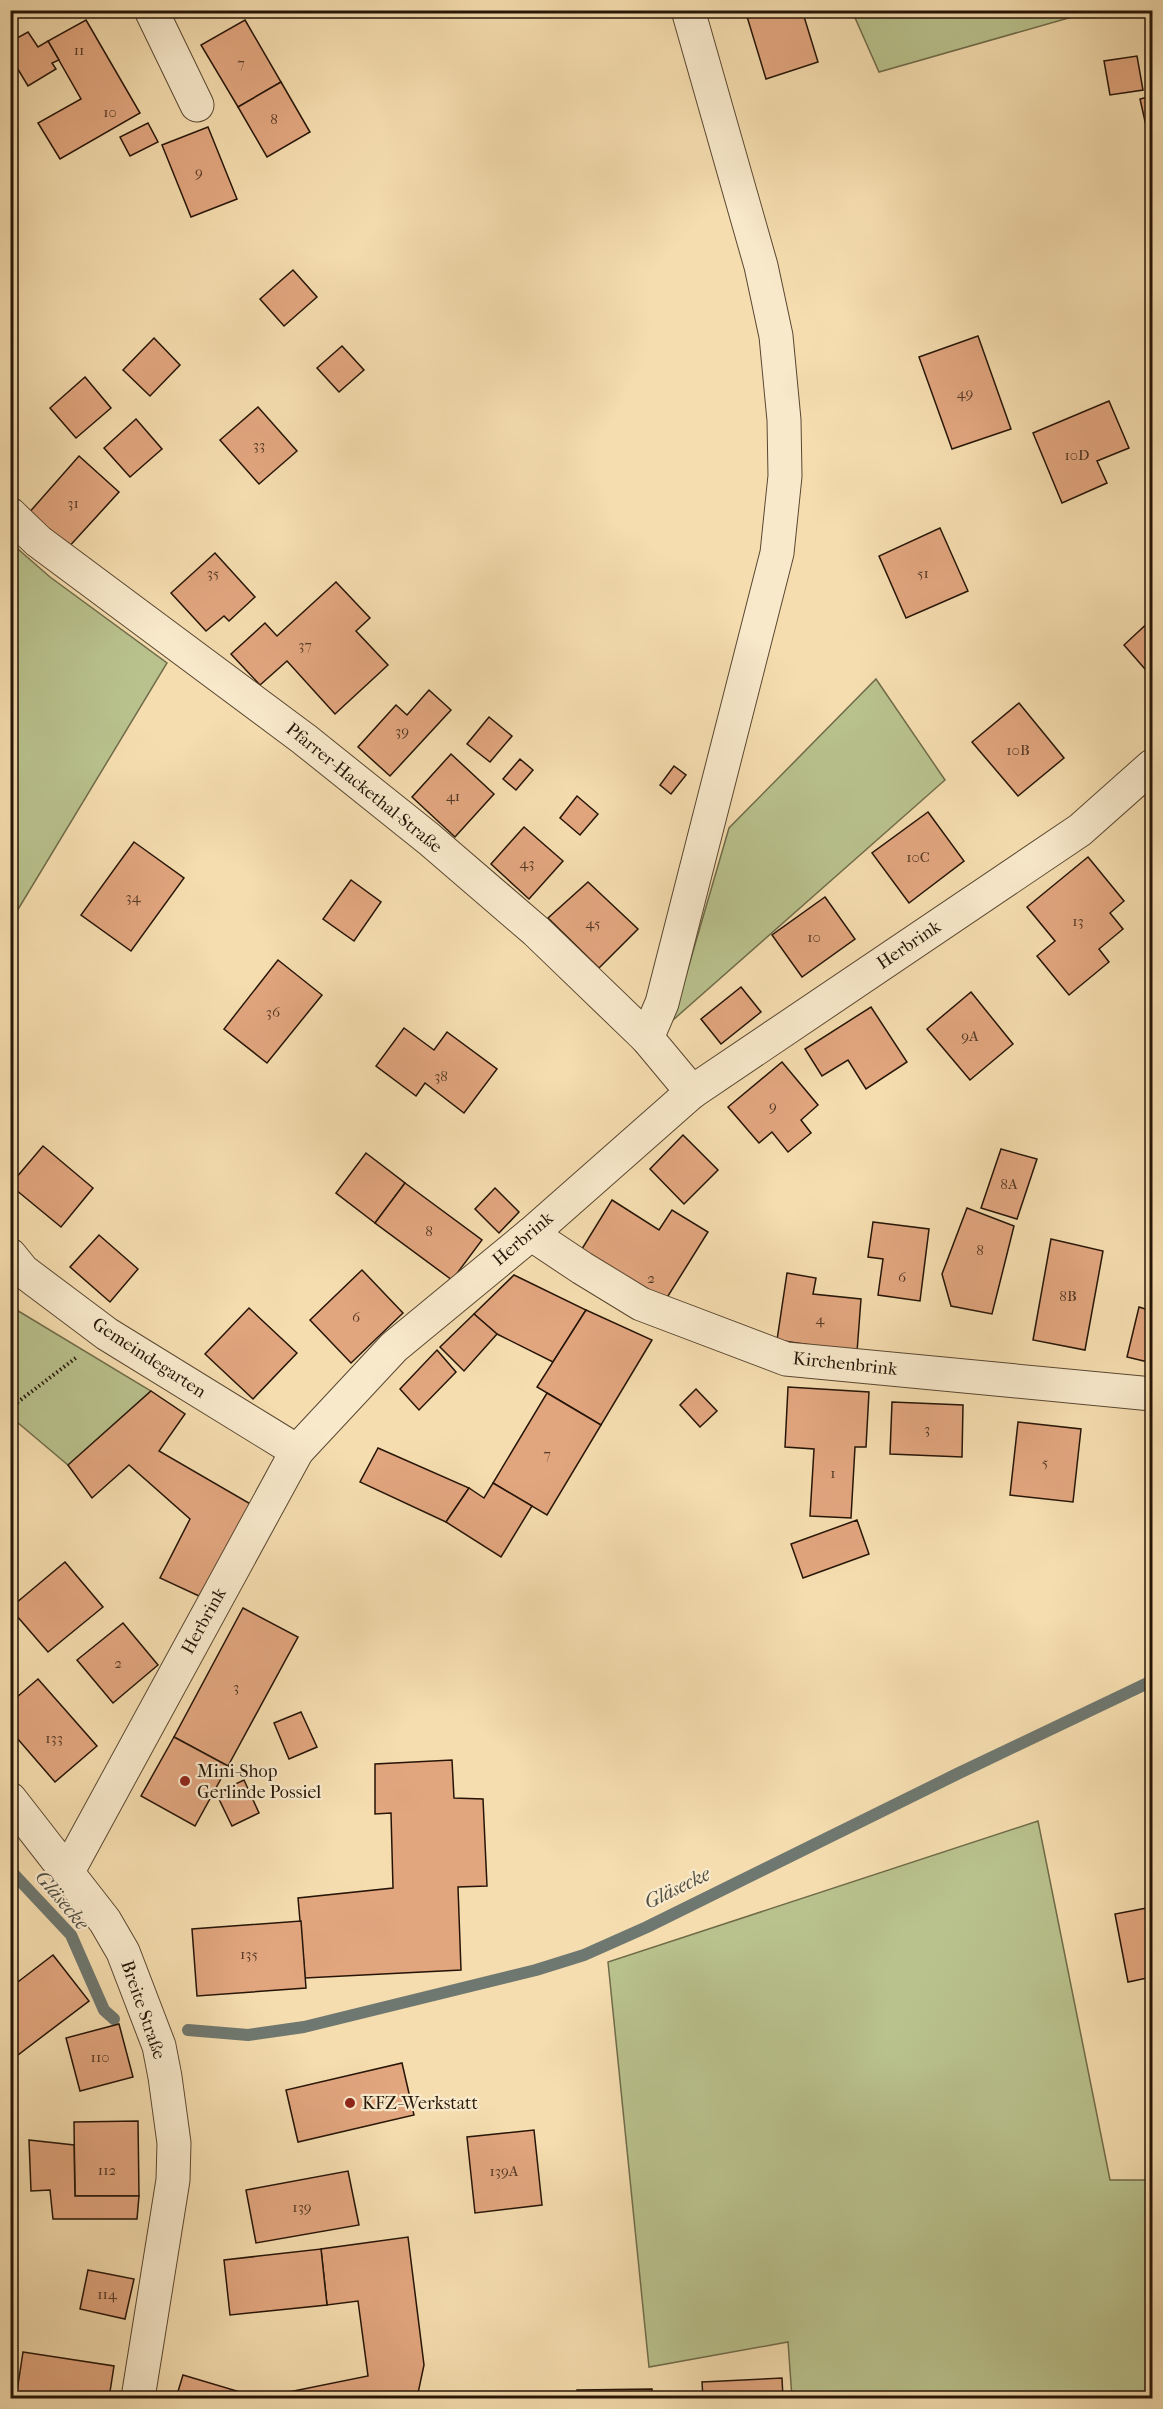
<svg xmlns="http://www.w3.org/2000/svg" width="1163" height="2409" font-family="'IM FELL French Canon',serif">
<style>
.green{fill:#b9c28d;stroke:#706c4a;stroke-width:1.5}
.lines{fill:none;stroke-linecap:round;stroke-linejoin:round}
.stream{stroke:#6f7870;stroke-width:12}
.building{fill:#e2a67f;stroke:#261507;stroke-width:1.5}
.minor-casing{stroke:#5a4731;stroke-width:35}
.path{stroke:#261507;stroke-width:4;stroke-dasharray:1.5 3;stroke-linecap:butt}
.minor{stroke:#f8e9cb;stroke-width:33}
.poi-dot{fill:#8f2418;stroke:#f8e9cb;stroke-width:2}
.labels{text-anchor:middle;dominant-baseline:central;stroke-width:4.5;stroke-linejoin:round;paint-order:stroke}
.number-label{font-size:15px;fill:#553925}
.street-label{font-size:18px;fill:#261507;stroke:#f8e9cb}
.poi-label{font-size:18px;fill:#261507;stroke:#f8e9cb;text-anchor:start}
.water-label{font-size:20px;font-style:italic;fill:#514f44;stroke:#f8e9cb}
</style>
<rect width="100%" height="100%" fill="#f5ddaf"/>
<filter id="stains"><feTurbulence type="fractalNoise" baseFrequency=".00333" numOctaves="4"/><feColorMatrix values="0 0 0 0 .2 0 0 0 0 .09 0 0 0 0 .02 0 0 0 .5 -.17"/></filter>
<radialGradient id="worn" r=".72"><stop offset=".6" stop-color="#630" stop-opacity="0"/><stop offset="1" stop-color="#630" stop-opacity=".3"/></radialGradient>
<g class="green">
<polygon points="852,11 851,11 1093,11 879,72"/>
<polygon points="11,543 50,577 167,663 11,921"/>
<polygon points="876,679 945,780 673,1020 729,828"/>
<polygon points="10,1306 151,1391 68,1465 11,1417"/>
<polygon points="1038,1821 1110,2180 1152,2180 1152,2398 792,2398 788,2342 649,2367 608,1962"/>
</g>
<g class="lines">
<g class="stream">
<polyline points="10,1870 71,1935 104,2010 114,2019"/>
<polyline points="188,2030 248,2035 304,2027 536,1970 584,1955 647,1927 957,1774 1152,1681"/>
</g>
</g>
<g class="building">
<polygon points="213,10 226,10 217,16"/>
<polygon points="745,10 802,10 818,62 766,79"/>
<polygon points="1119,10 1144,10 1120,16"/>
<polygon points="86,20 140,113 60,159 38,123 81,99 48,41"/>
<polygon points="245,20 281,82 238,107 201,45"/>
<polygon points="28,32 38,47 48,41 59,60 52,63 56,69 28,86 10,56 10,42"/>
<polygon points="1137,56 1143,90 1110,95 1104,61"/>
<polygon points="281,82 310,132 267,157 238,107"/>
<polygon points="1152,96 1152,152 1140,99"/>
<polygon points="148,123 158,142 130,156 120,137"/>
<polygon points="208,127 237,199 191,217 162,145"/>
<polygon points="293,270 317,297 284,326 260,299"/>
<polygon points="978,336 1011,429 952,449 919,357"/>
<polygon points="154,338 180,365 150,396 123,370"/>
<polygon points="342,346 364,370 339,392 317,368"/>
<polygon points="85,377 111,408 76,438 50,408"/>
<polygon points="1109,401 1129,448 1097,461 1107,483 1062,503 1033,433"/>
<polygon points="258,407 297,451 259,484 220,440"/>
<polygon points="136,419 162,449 130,477 104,448"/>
<polygon points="79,456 119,492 66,550 27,515"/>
<polygon points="940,528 968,591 906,618 879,556"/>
<polygon points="215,553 255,597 229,621 224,616 206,631 171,593"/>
<polygon points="336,582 370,618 356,631 388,665 335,714 287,661 260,685 231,654 265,623 277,636"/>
<polygon points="1152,619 1152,677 1124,645"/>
<polygon points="429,690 451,710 390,776 358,747 396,705 407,715"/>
<polygon points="1019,703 1064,758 1018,796 972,742"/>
<polygon points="489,717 512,736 490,762 467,744"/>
<polygon points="451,754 494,794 455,837 412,797"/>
<polygon points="520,759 533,770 516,790 503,779"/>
<polygon points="674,766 686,775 671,794 660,785"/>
<polygon points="577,796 598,814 580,835 560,818"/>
<polygon points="928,812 964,861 909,903 872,853"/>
<polygon points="524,827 563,861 529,899 491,864"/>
<polygon points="134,842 184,878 131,951 81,915"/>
<polygon points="1088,857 1124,901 1110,913 1123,929 1099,949 1109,962 1069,995 1037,956 1055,941 1027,907"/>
<polygon points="351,880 381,902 354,941 323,919"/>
<polygon points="588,882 638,929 599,968 548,918"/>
<polygon points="825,897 855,939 802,977 772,935"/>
<polygon points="278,960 322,995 267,1063 224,1029"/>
<polygon points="741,987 761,1012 721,1044 701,1019"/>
<polygon points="971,992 1013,1044 970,1080 927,1029"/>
<polygon points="871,1007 907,1062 866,1089 848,1060 822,1076 805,1049"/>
<polygon points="404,1028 434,1050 447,1032 497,1069 464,1113 425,1083 416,1096 376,1066"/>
<polygon points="782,1062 818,1105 801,1120 811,1133 788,1152 772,1132 759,1143 728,1107"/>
<polygon points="683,1135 718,1170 684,1204 650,1169"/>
<polygon points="43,1146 93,1188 61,1227 10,1185"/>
<polygon points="1001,1149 1037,1159 1017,1219 981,1208"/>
<polygon points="366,1153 405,1183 375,1223 336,1193"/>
<polygon points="405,1183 482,1240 452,1280 375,1223"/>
<polygon points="495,1188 519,1212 499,1233 475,1209"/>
<polygon points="612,1200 659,1230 672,1210 708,1232 663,1304 580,1252"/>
<polygon points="967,1208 1014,1226 992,1314 951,1306 942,1274"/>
<polygon points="873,1222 929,1229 920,1301 878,1295 883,1259 868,1257"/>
<polygon points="99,1235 138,1269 110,1302 70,1267"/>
<polygon points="1051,1239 1103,1251 1085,1350 1033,1340"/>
<polygon points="362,1270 403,1313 351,1363 310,1320"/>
<polygon points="787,1273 816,1278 813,1294 861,1299 857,1352 777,1340"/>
<polygon points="514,1275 586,1310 553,1362 497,1334 474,1314"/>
<polygon points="1139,1307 1152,1311 1152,1363 1127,1357"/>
<polygon points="249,1308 297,1353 253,1399 205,1354"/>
<polygon points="586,1310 652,1340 601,1425 537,1387"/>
<polygon points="474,1314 497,1334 464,1371 440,1347"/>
<polygon points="437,1350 456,1372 419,1410 400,1389"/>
<polygon points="788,1387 869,1392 866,1447 855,1447 851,1518 810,1516 814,1449 785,1447"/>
<polygon points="696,1389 717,1411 700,1427 680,1405"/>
<polygon points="151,1391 185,1414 159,1451 254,1506 199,1596 160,1578 190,1519 129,1465 92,1498 68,1465"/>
<polygon points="547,1393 601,1425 547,1515 493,1483"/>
<polygon points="892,1402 963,1405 962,1457 890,1454"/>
<polygon points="1018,1422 1081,1429 1073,1502 1010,1495"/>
<polygon points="378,1448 469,1488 446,1522 360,1482"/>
<polygon points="493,1483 532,1506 501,1557 446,1522 469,1488 484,1498"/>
<polygon points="857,1520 869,1554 803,1578 791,1544"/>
<polygon points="65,1562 103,1607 48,1652 10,1608"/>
<polygon points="243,1608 298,1637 228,1766 174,1737"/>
<polygon points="123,1623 158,1665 113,1703 77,1660"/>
<polygon points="38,1679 97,1746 55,1782 10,1730 10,1703"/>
<polygon points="301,1712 317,1747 289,1759 274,1723"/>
<polygon points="174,1737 228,1766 195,1826 141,1796"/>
<polygon points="452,1760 454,1798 483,1799 487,1886 458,1887 461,1970 305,1978 298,1898 393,1888 391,1813 375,1814 375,1764"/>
<polygon points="244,1780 259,1813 232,1826 216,1793"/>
<polygon points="1152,1907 1152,1977 1128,1982 1115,1914"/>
<polygon points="301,1921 306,1988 197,1996 192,1929"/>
<polygon points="53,1955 89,2001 10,2061 10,1988"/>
<polygon points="119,2024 133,2077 80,2091 66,2038"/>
<polygon points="402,2063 414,2115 298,2142 286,2090"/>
<polygon points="138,2121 139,2196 75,2196 74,2122"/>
<polygon points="534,2130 542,2205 475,2213 467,2137"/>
<polygon points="29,2140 74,2145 75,2196 139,2196 137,2219 53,2219 50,2190 31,2191"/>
<polygon points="348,2171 359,2225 256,2243 246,2190"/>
<polygon points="408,2237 424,2365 417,2398 259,2398 368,2376 358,2301 327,2305 321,2249"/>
<polygon points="321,2249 327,2305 230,2315 224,2260"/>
<polygon points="88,2270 134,2279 125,2319 80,2309"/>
<polygon points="23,2352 114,2366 109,2398 16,2398"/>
<polygon points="183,2375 260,2398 176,2398"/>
<polygon points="782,2378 783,2398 703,2398 702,2382"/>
<polygon points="652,2389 652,2398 577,2398 577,2390"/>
</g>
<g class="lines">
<defs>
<g id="minor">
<polyline points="151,10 197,105"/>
<polyline points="10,514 38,541 304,739 429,839 536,931 647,1038 692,1092"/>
<polyline points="647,1038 662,1003 777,553 785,476 784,420 776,336 761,266 688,10"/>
<polyline points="531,1234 582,1268 641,1304 786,1359 1152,1394"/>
<polyline points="10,1255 23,1271 107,1334 297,1451"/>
<polyline points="10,1799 105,1921 123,1952 159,2046 165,2077 174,2143 173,2180 138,2398"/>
<polyline points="68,1871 297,1451 394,1347 531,1234 692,1092 1080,830 1152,766"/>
</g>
</defs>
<use href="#minor" class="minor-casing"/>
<polyline class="path" points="10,1408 77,1357"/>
<use href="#minor" class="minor"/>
</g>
<g class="poi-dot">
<circle cx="185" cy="1781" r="6"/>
<circle cx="350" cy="2103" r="6"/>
</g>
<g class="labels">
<g class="number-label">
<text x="79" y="50">11</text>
<text x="241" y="63">7</text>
<text x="110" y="112">10</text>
<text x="274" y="119">8</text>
<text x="199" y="172">9</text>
<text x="965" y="393">49</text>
<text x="259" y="445">33</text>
<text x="1077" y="455">10D</text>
<text x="73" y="503">31</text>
<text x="213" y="573">35</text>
<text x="923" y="573">51</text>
<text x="305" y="645">37</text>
<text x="402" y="731">39</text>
<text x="1018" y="750">10B</text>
<text x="453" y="796">41</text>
<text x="918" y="857">10C</text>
<text x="527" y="863">43</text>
<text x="133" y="897">34</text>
<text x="1078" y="921">13</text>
<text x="593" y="923">45</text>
<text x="814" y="937">10</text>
<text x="273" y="1012">36</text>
<text x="970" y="1036">9A</text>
<text x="441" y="1076">38</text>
<text x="773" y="1106">9</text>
<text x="1009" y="1184">8A</text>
<text x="429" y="1231">8</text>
<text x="980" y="1250">8</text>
<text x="902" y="1277">6</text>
<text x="651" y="1278">2</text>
<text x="1068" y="1296">8B</text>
<text x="356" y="1317">6</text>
<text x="820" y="1319">4</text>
<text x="927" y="1429">3</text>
<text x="547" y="1454">7</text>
<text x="1045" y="1462">5</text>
<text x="833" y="1473">1</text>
<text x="118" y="1663">2</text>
<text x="236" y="1687">3</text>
<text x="54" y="1738">133</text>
<text x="249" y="1954">135</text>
<text x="100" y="2057">110</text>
<text x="107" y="2170">112</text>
<text x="504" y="2171">139A</text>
<text x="302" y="2207">139</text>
<text x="107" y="2294">114</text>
</g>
<g class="street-label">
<text transform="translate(364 788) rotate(39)">Pfarrer-Hackethal-Straße</text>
<text transform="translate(909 945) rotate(-34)">Herbrink</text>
<text transform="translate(523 1239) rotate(-40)">Herbrink</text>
<text transform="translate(149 1358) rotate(33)">Gemeindegarten</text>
<text transform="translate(845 1364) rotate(6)">Kirchenbrink</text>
<text transform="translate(204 1621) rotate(-61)">Herbrink</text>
<text transform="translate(143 2010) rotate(71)">Breite Straße</text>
</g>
<g class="poi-label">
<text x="197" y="1771">Mini-Shop<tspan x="197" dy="21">Gerlinde Possiel</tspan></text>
<text x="362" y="2103">KFZ-Werkstatt</text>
</g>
<g class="water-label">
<text transform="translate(677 1888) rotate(-26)">Gläsecke</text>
<text transform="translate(62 1900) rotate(50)">Gläsecke</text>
</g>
</g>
<rect width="1163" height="2409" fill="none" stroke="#f5ddaf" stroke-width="36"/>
<rect x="12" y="12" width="1139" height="2385" fill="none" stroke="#261507" stroke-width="3"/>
<rect x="18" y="18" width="1127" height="2373" fill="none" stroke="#261507" stroke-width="1.5"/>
<rect width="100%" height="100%" filter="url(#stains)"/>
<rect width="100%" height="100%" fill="url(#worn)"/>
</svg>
